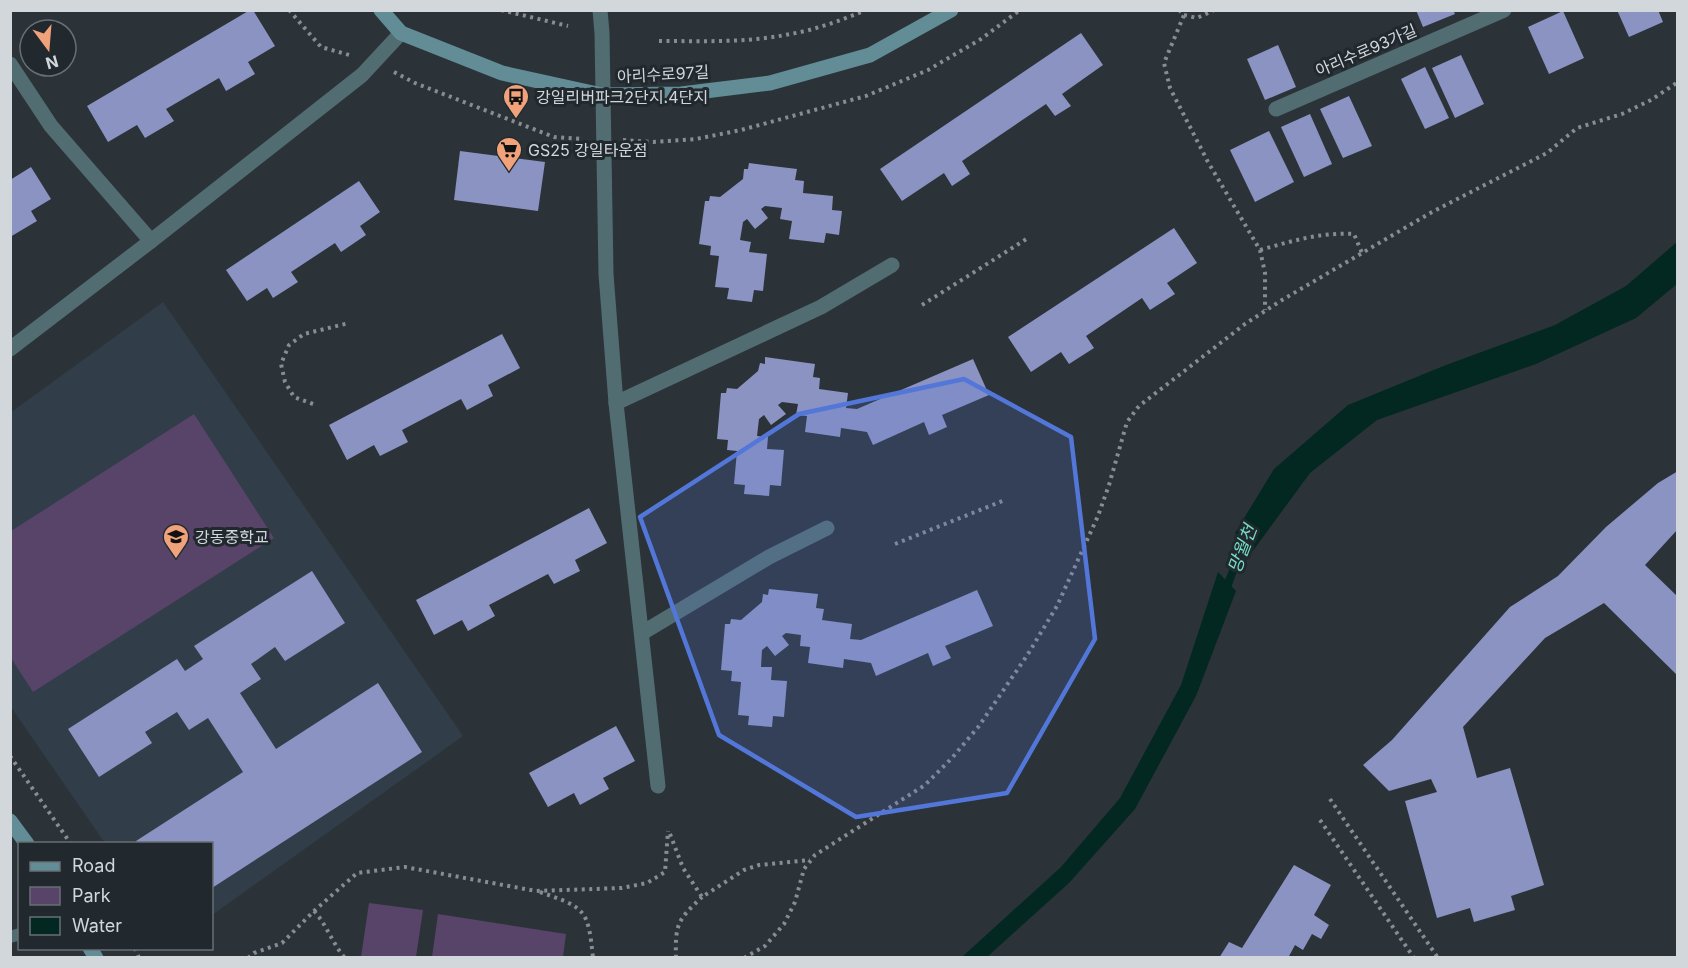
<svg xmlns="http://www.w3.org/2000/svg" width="1688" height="968" font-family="Inter,'Noto Sans KR',sans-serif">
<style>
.built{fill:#313e49}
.green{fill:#584369}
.water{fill:#022821}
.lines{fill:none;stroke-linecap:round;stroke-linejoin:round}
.stream{stroke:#022821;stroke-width:8}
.building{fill:#8b93c3}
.path{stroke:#878d92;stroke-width:4;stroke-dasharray:3 4.5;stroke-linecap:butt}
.lane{stroke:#526d72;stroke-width:12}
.street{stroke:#526d72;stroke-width:15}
.secondary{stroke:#628d96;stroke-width:15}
.marked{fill:#5377d9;fill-opacity:0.2;stroke:#5377d9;stroke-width:4.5;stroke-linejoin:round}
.labels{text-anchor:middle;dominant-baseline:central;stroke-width:6;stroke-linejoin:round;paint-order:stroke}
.street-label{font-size:16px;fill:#d2d7dc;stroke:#21292f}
.poi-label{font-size:16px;fill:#d2d7dc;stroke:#21292f;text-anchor:start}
.water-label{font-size:18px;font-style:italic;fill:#75dcc6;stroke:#21292f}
</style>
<rect width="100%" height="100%" fill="#2b3339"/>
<polygon class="built" points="163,302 463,736 212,915 212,844 105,843 11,707 10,413"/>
<g class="green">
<polygon points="194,414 274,538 33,692 11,658 11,531"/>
<polygon points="369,903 423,910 416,957 361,957"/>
<polygon points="438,914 566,934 563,957 432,957"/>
</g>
<g class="water">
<polygon points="1677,242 1677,284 1636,318 1536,364 1377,420 1310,473 1252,552 1235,533 1274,469 1348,405 1446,365 1555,325 1626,286"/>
<polygon points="1218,572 1236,591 1196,696 1135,809 1069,883 987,957 962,957 1061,867 1120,798 1181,685"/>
</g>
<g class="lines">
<polyline class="stream" points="1225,592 1247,534"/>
</g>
<g class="building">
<polygon points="250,10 253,10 275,46 248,62 255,74 226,91 219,78 166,109 174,121 145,138 137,125 108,142 87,106"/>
<polygon points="1416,10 1453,10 1455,14 1423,27"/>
<polygon points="1617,10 1658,10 1663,22 1629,37"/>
<polygon points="1563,11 1584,58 1549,74 1528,27"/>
<polygon points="1081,33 1103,65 1062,94 1071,106 1055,116 1046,104 962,161 970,174 952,186 944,173 902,201 880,169"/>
<polygon points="1278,45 1296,87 1265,100 1247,59"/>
<polygon points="1461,55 1484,104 1455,118 1432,68"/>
<polygon points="1425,67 1449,118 1425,129 1401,79"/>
<polygon points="1349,96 1372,146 1343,158 1320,109"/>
<polygon points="1310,114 1332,164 1304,177 1281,127"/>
<polygon points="1269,131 1294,182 1255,202 1230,150"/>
<polygon points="460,151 545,162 538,211 454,200"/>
<polygon points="749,163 797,169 795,180 804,181 803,193 833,196 832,210 842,211 839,235 826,233 824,243 789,239 792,221 780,219 782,208 765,206 761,209 768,218 755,229 747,219 743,222 740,240 751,242 749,252 767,254 763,291 754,290 752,302 727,299 729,288 715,287 719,256 710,255 711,246 699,244 705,201 709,201 710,196 720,197 743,179 744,169 748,169"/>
<polygon points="31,167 51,199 31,211 37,221 10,237 10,180"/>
<polygon points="359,181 380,212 360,226 366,235 341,252 335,243 291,272 298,282 273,298 267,288 247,301 226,270"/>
<polygon points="1174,228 1197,263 1167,283 1175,294 1150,310 1142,298 1086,336 1094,348 1069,364 1061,352 1031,372 1008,337"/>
<polygon points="502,334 520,368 488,385 493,396 467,410 461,399 402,430 408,442 380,456 374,445 347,460 329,425"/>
<polygon points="765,357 815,364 813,377 820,378 819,389 848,393 846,408 857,409 973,359 989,395 942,415 947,427 929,435 924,422 873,445 867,432 841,428 840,437 805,432 807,416 796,415 798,404 782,402 778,405 786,414 771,425 764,415 759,419 757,436 768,437 767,449 784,450 781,486 770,485 769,496 744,494 745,485 734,484 737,451 727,450 728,440 717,439 721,393 726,393 727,388 737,389 758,371 760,363 765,364"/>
<polygon points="1678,471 1678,529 1645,565 1678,597 1678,676 1604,603 1545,638 1463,727 1477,778 1510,768 1544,885 1511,896 1515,910 1474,922 1470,908 1437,918 1405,801 1437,792 1431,779 1389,791 1363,765 1392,740 1510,607 1558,576 1606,527 1658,483"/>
<polygon points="589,508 607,543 575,560 580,571 554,584 548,574 489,605 495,616 468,631 462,620 434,635 416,600"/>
<polygon points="312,571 345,623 285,661 275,647 251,664 261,679 240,693 276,749 378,683 422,752 212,888 212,844 138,844 136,841 243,772 208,718 189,730 177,712 145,732 152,743 99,777 68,729 177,659 185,671 203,659 194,646"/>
<polygon points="769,589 818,594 816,608 824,609 822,620 852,624 850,639 861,640 977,590 993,626 945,646 951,658 933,666 928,653 876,676 871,663 844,659 843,668 808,663 810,647 800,646 801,635 786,633 782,636 789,645 775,656 767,646 762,650 761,667 772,667 771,680 787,681 784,717 773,716 772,727 748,725 749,716 738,715 741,682 731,681 732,671 721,670 725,624 730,624 731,619 741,620 762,602 763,594 768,595"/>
<polygon points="616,726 635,761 603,778 609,789 580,805 574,793 548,807 529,773"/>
<polygon points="1294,865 1331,885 1314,915 1329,925 1321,939 1312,934 1303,950 1295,945 1288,958 1219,958 1229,942 1242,948"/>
</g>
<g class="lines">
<g class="path">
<polyline points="289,10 321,47 353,56"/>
<polyline points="501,10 568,26"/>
<polyline points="1179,10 1184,15 1164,63 1170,88 1208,162 1260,250 1265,273 1265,310"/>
<polyline points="1184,15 1197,18 1214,10"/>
<path d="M659 41C703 41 747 43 790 34 815 30 842 20 866 10"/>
<polyline points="394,72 415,83 554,137 583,139"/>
<polyline points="623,140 653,142 696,139 741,130 866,96 928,70 981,39 1020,10"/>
<path d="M1260 250C1292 241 1321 232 1354 234L1362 253"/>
<polyline points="922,305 1028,238"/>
<polyline points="313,404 294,397 285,382 281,364 289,345 304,334 349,323"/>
<polyline points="895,544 1005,500"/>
<polyline points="10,756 71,844"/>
<polyline points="1330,799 1438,958"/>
<polyline points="1320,820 1414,958"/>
<polyline points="670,834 683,868 702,897 744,870 759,865 810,860"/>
<path d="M540 892C586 908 588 909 593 958"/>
<path d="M314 911C327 925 332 943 345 958"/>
<polyline points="135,948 139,958"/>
<polyline points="248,958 254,953 282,943 314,911 357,873 405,867 536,891 622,888 647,883 665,872 668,831"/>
<path d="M676 958C675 923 678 920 702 897"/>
<polyline points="744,958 765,946 784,924 795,902 804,869 815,855 925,785 952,758 979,726 1028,654 1057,606 1098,516 1109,485 1127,422 1139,406 1245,324 1282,300 1432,212 1547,153 1577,128 1622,114 1651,100 1678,82"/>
</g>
<polyline class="lane" points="10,937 20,934"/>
<g class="street">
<polyline points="600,10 602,33 606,274 616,403 658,786"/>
<polyline points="10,64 51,126 151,241"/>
<polyline points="1276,109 1504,10"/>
<polyline points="10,349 151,241 362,75 401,33"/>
<polyline points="616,403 821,307 892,265"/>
<polyline points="642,633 769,557 827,528"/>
</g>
<g class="secondary">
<polyline points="381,10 401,33 502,73 602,95 681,94 770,83 870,55 951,10"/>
<polyline points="10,821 27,844"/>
<polyline points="90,948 96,958"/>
</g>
</g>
<path class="marked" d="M964 379 1071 437 1095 639 1007 793 856 817 719 735 640 517 799 414Z"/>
<defs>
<symbol id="bus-pin" viewBox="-11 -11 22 30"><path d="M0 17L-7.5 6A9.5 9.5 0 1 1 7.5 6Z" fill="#f0a27a" stroke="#21292f"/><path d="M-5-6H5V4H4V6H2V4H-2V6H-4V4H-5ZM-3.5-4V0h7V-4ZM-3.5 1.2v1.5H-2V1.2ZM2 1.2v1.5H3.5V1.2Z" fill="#111"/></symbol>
<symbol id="supermarket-pin" viewBox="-11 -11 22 30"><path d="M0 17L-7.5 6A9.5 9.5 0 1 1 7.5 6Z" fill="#f0a27a" stroke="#21292f"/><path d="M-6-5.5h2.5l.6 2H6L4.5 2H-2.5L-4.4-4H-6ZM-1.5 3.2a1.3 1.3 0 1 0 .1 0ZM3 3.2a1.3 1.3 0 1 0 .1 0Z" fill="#111"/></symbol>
<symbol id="school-pin" viewBox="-11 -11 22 30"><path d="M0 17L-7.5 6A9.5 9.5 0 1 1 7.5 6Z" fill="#f0a27a" stroke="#21292f"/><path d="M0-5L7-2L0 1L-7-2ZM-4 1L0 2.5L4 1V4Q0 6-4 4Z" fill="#111"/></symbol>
</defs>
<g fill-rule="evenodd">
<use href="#bus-pin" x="501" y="82" width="30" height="40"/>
<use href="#supermarket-pin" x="494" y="135" width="30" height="40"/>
<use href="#school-pin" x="161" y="522" width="30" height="40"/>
</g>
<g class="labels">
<g class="street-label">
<text transform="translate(1366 50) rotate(-23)">아리수로93가길</text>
<text transform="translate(663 74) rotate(-3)">아리수로97길</text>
</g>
<g class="poi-label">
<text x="536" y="97">강일리버파크2단지.4단지</text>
<text x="528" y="150">GS25 강일타운점</text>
<text x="195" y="537">강동중학교</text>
</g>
<g class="water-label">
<text transform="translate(1242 549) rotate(-69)">망월천</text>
</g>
</g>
<rect width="1688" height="968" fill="none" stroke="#d2d7dc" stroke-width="24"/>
<rect x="18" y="842" width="195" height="108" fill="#21292f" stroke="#686f74" stroke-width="1.5"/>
<rect x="30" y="862" width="30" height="9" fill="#628d96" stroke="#686f74" stroke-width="1.5"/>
<text x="72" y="872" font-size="18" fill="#d2d7dc">Road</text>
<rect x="30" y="887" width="30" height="18" fill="#584369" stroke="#686f74" stroke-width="1.5"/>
<text x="72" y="902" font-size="18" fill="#d2d7dc">Park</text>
<rect x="30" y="917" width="30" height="18" fill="#022821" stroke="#686f74" stroke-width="1.5"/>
<text x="72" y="932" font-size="18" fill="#d2d7dc">Water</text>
<g transform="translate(48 48) rotate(164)"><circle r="28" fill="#21292f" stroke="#686f74" stroke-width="1.5"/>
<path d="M0-4.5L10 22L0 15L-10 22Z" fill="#f0a27a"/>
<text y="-9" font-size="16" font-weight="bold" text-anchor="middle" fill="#d2d7dc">N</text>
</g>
</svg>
